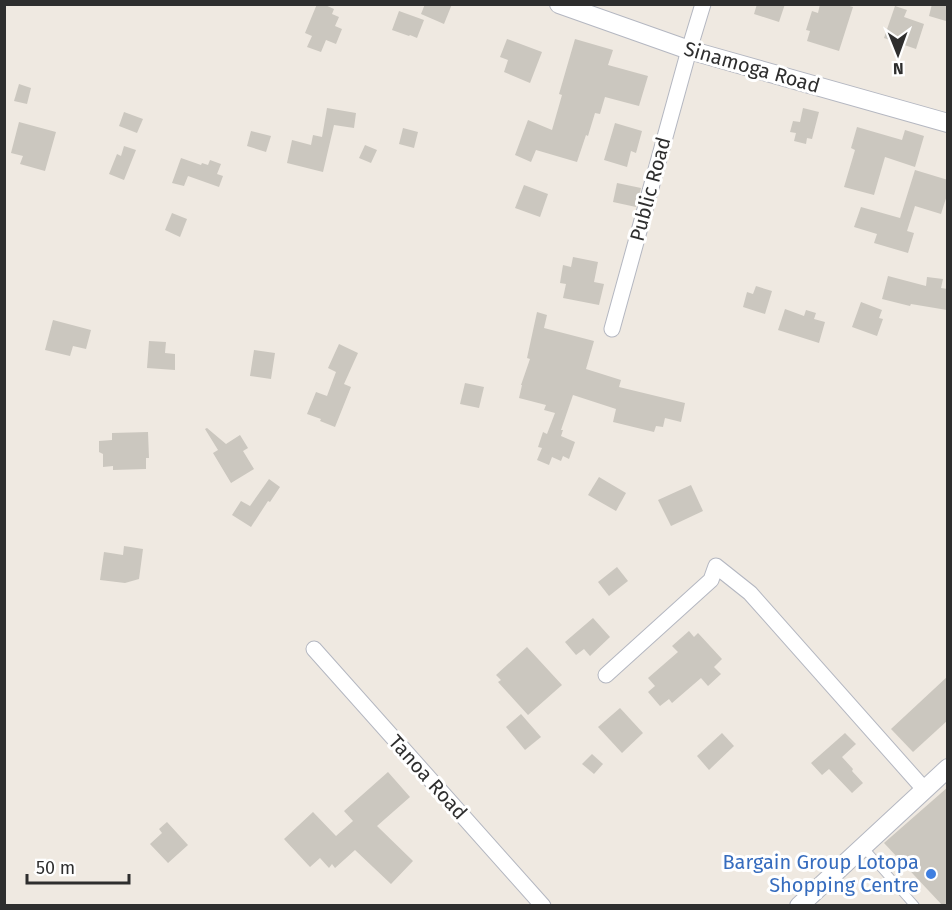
<svg xmlns="http://www.w3.org/2000/svg" width="952" height="910" font-family="'Fira Sans',sans-serif">
<style>
.building{fill:#cbc7bf}
.lines{fill:none;stroke-linecap:round;stroke-linejoin:round}
.service-casing{stroke:#b4b7c1;stroke-width:10}
.minor-casing{stroke:#b4b7c1;stroke-width:17}
.tertiary-casing{stroke:#b4b7c1;stroke-width:20}
.service{stroke:#fff;stroke-width:8}
.minor{stroke:#fff;stroke-width:15}
.tertiary{stroke:#fff;stroke-width:18}
.shop-dot{fill:#3f7fe0;stroke:#fff;stroke-width:2}
.labels{text-anchor:middle;dominant-baseline:central;stroke-width:6;stroke-linejoin:round;paint-order:stroke}
.street-label{font-size:20px;fill:#2e2e2e;stroke:#fff}
.shop-label{font-size:20px;fill:#366cbe;stroke:#fff;text-anchor:end}
</style>
<rect width="100%" height="100%" fill="#efe9e1"/>
<g class="building">
<polygon points="317,4 323,4 334,9 332,14 339,17 335,26 342,29 336,44 326,40 321,52 307,47 312,36 305,33"/>
<polygon points="425,4 452,4 444,24 421,14"/>
<polygon points="757,4 785,4 779,22 754,14"/>
<polygon points="820,4 843,4 853,7 839,51 807,41 810,31 806,30 812,11 818,13"/>
<polygon points="932,4 948,4 946,21 929,16"/>
<polygon points="895,6 907,10 904,17 924,24 916,49 884,38"/>
<polygon points="399,11 424,20 417,38 410,35 409,36 392,30"/>
<polygon points="507,39 542,52 530,83 504,72 508,60 500,57"/>
<polygon points="575,39 613,50 608,65 648,76 639,106 605,97 600,114 595,113 588,136 586,135 577,162 536,150 531,162 515,155 528,120 552,130 562,95 559,94"/>
<polygon points="19,84 31,88 27,104 14,101"/>
<polygon points="327,108 356,113 354,128 334,125 323,172 287,163 292,140 311,145 313,135 322,137"/>
<polygon points="803,108 819,112 812,139 807,138 806,144 794,141 796,133 790,132 793,121 800,122"/>
<polygon points="124,112 143,119 137,133 119,126"/>
<polygon points="19,122 56,132 45,171 20,164 23,156 11,153"/>
<polygon points="615,123 642,131 636,153 631,151 627,167 604,160"/>
<polygon points="857,127 902,140 905,130 924,136 915,167 885,157 874,195 844,187 855,150 851,148"/>
<polygon points="403,128 418,132 414,148 399,144"/>
<polygon points="251,131 271,136 266,152 247,146"/>
<polygon points="365,145 377,150 371,163 359,158"/>
<polygon points="124,146 136,150 124,180 109,174 117,154 121,156"/>
<polygon points="181,158 201,165 202,163 208,165 210,160 221,164 217,174 223,176 219,187 188,176 184,186 172,183"/>
<polygon points="915,170 948,180 948,192 941,214 915,206 907,231 914,233 908,253 874,243 877,234 854,227 861,207 900,218"/>
<polygon points="617,183 641,188 636,207 613,202"/>
<polygon points="524,185 548,194 540,217 515,208"/>
<polygon points="172,213 187,219 180,237 165,230"/>
<polygon points="573,257 598,262 594,282 604,284 599,305 563,298 566,284 560,283 563,265 571,267"/>
<polygon points="888,276 926,286 927,277 943,279 941,288 948,289 947,310 911,304 910,306 882,299"/>
<polygon points="756,286 772,291 765,314 743,307 747,292 753,294"/>
<polygon points="861,302 882,310 879,318 883,319 877,336 852,327"/>
<polygon points="785,309 804,316 806,310 816,313 814,319 825,322 819,343 778,330"/>
<polygon points="537,312 547,315 544,328 594,341 586,369 621,380 619,387 685,403 681,422 665,418 663,427 656,426 654,432 613,422 616,409 573,395 561,430 563,430 561,436 575,442 569,459 563,456 561,461 552,457 549,465 537,460 542,448 538,447 543,432 547,434 555,413 544,410 546,405 519,398 522,385 521,385 530,359 527,358"/>
<polygon points="53,320 91,330 86,349 73,346 70,356 45,350"/>
<polygon points="149,341 166,342 165,353 175,354 175,370 147,368"/>
<polygon points="339,344 358,353 344,384 351,387 335,427 320,421 321,419 307,414 316,392 327,396 336,372 328,368"/>
<polygon points="254,350 275,353 271,379 250,376"/>
<polygon points="465,383 484,387 479,408 460,404"/>
<polygon points="207,428 226,444 240,435 248,448 243,451 254,469 231,483 213,453 218,450 205,429"/>
<polygon points="148,432 149,458 146,458 146,469 113,470 113,466 103,467 103,454 99,452 99,441 112,440 112,433"/>
<polygon points="599,477 626,493 616,511 588,495"/>
<polygon points="269,479 280,487 270,502 268,501 251,527 232,515 241,501 250,506"/>
<polygon points="691,485 703,511 671,526 658,500"/>
<polygon points="124,546 143,549 139,579 125,583 100,580 104,552 123,555"/>
<polygon points="617,567 628,581 609,596 598,582"/>
<polygon points="593,618 610,637 590,656 584,649 576,655 565,642"/>
<polygon points="689,631 694,637 698,633 722,659 714,667 721,674 708,686 701,678 672,703 669,699 660,706 648,692 655,686 648,678 678,652 672,646"/>
<polygon points="527,647 562,685 528,715 498,682 501,680 496,675"/>
<polygon points="948,676 948,720 913,752 891,729"/>
<polygon points="620,708 643,733 622,753 598,727"/>
<polygon points="521,714 541,737 525,750 506,727"/>
<polygon points="722,733 734,746 709,770 697,756"/>
<polygon points="845,733 856,744 842,757 853,769 852,771 863,783 852,793 829,769 822,775 811,763"/>
<polygon points="592,754 603,764 594,774 582,764"/>
<polygon points="388,772 410,797 377,826 413,861 391,884 355,850 335,868 332,864 329,868 320,858 310,867 284,839 313,812 336,836 353,821 344,811"/>
<polygon points="948,787 948,906 943,906 884,843"/>
<polygon points="167,822 188,845 168,863 150,844 162,833 159,829"/>
</g>
<g class="lines">
<defs>
<polyline id="service" points="863,847 915,906"/>
<g id="minor">
<polyline points="612,329 689,50 703,4"/>
<polyline points="314,649 543,906"/>
<polyline points="606,675 711,580 716,566 750,593 924,789"/>
</g>
<g id="tertiary">
<polyline points="559,4 689,50 948,123"/>
<polyline points="799,906 948,768"/>
</g>
</defs>
<use href="#service" class="service-casing"/>
<use href="#minor" class="minor-casing"/>
<use href="#tertiary" class="tertiary-casing"/>
<use href="#service" class="service"/>
<use href="#minor" class="minor"/>
<use href="#tertiary" class="tertiary"/>
</g>
<circle class="shop-dot" cx="931" cy="874" r="6"/>
<g class="labels">
<g class="street-label">
<text transform="translate(752 67) rotate(16)">Sinamoga Road</text>
<text transform="translate(650 189) rotate(-75)">Public Road</text>
<text transform="translate(428 777) rotate(48)">Tanoa Road</text>
</g>
<g class="shop-label">
<text x="919" y="862">Bargain Group Lotopa<tspan x="919" dy="23">Shopping Centre</tspan></text>
</g>
</g>
<rect width="952" height="910" fill="none" stroke="#2e2e2e" stroke-width="12"/>
<g transform="translate(898 54) rotate(179)" stroke="#ffffff" stroke-width="4.5" paint-order="stroke">
<path d="M0-4.5L10 22L0 15L-10 22Z" fill="#2e2e2e"/>
<text y="-9" font-size="16" font-weight="bold" text-anchor="middle" fill="#2e2e2e">N</text>
</g>
<path d="M27 874v9h102v-9" fill="none" stroke="#2e2e2e" stroke-width="3"/>
<text x="36" y="874" font-size="18" fill="#2e2e2e" stroke="#ffffff" stroke-width="4.5" paint-order="stroke">50 m</text>
</svg>
